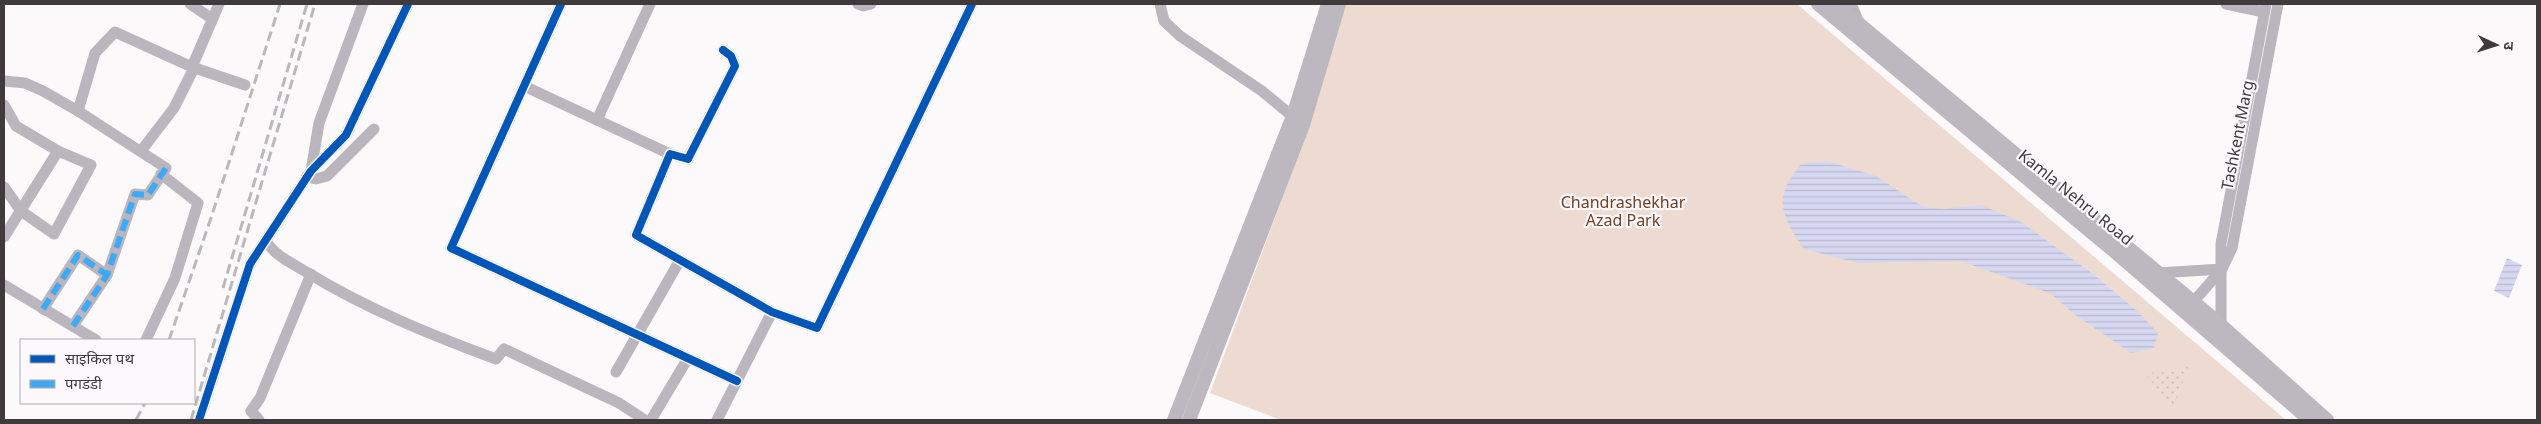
<svg xmlns="http://www.w3.org/2000/svg" width="2541" height="424" font-family="'Noto Sans','Noto Sans Devanagari',sans-serif">
<style>
.green{fill:#eddad1}
.garden{fill:url(#garden-dots)}
.water{fill:url(#water-rules)}
.lines{fill:none;stroke-linecap:round;stroke-linejoin:round}
.minor{stroke:#bbb5be;stroke-width:11}
.major{stroke:#bdb8c0;stroke-width:14}
.rail{stroke:#bbb8bd;stroke-width:3;stroke-dasharray:10 5;stroke-linecap:butt}
.quiet{stroke:#3fa9f5;stroke-width:6;stroke-dasharray:12 6;stroke-linecap:butt}
.cycleway-casing{stroke:#fdf8fb;stroke-width:11}
.cycleway{stroke:#0057b8;stroke-width:8}
.labels{text-anchor:middle;dominant-baseline:central;stroke-width:4.5;stroke-linejoin:round;paint-order:stroke}
.street-label{font-size:16px;fill:#403a3d;stroke:#fdf8fb}
.park-label{font-size:16px;fill:#724227;stroke:#fdf8fb}
</style>
<defs>
<pattern id="garden-dots" width="8" height="8" patternUnits="userSpaceOnUse" patternTransform="scale(1.25)"><rect width="8" height="8" fill="#eddad1"/><path d="M2 2h.1M6 6h.1" fill="none" stroke="#ccbcb4" stroke-width="1.8" stroke-linecap="round"/></pattern>
<pattern id="water-rules" width="6" height="5" patternUnits="userSpaceOnUse" patternTransform="scale(1.25)"><rect width="6" height="5" fill="#d6d7f0"/><path d="M0 2.5h6" fill="none" stroke="#b9b9cf"/></pattern>
</defs>
<rect width="100%" height="100%" fill="#fcf9fb"/>
<polygon class="green" points="1345,4 1797,4 2286,420 1281,420 1210,393 1313,115"/>
<polygon class="garden" points="2190,362 2173,409 2145,373 2174,372"/>
<g class="water">
<path d="M1827 161 1876 176 1923 207 1942 209 1981 205 2021 222 2093 274 2137 311 2158 333 2154 348 2131 353 2074 314 2050 293 1961 261 1858 263 1804 249C1781 215 1772 199 1801 164Z"/>
<polygon points="2507,258 2522,265 2509,298 2494,291"/>
</g>
<g class="lines">
<g class="minor">
<polyline points="190,4 211,18"/>
<polyline points="561,4 451,248 737,381"/>
<polyline points="858,4 863,6 871,4"/>
<polyline points="1160,4 1164,21 1180,36 1262,91 1298,121"/>
<polyline points="1851,4 1859,23"/>
<polyline points="2226,4 2264,12"/>
<polyline points="723,50 731,56 735,66 688,159 670,154 636,235 772,312 817,328 972,4"/>
<polyline points="192,67 219,4"/>
<polyline points="4,81 25,83 43,91 78,111 166,168 148,195 135,194 107,275 73,326"/>
<polyline points="524,86 670,154"/>
<polyline points="4,105 16,126 58,151 4,237"/>
<polyline points="78,111 95,53 115,32 192,67 245,85"/>
<polyline points="597,120 650,4"/>
<polyline points="141,151 174,108 194,68"/>
<polyline points="311,171 319,123 363,4"/>
<polyline points="307,177 316,179 327,176 374,129"/>
<polyline points="4,187 21,211 54,234 91,165 58,151"/>
<path d="M266 241C275 256 292 263 308 273 367 309 431 335 496 359L504 349 619 403 645 420"/>
<polyline points="2157,273 2222,269"/>
<polyline points="4,285 96,340"/>
<polyline points="2188,308 2222,269 2232,248 2278,4"/>
<polyline points="43,309 78,255 107,275"/>
<polyline points="2221,325 2221,244 2266,4"/>
<polyline points="146,340 175,278 198,203 161,174"/>
<polyline points="616,372 680,260"/>
<polyline points="199,420 250,264 311,171 346,135 408,4"/>
<polyline points="259,420 251,411 260,398 311,274"/>
<polyline points="651,420 688,358"/>
<polyline points="717,420 772,312"/>
</g>
<g class="major">
<polyline points="1818,4 2114,251 2310,420"/>
<polyline points="1835,4 2215,320 2327,420"/>
<polyline points="1174,420 1293,116 1328,4"/>
<polyline points="1189,420 1303,125 1339,4"/>
</g>
<g class="rail">
<polyline points="223,288 307,4"/>
<polyline points="169,340 211,218 280,4"/>
<polyline points="136,420 145,403"/>
<polyline points="191,420 315,4"/>
</g>
<g class="quiet">
<polyline points="43,309 78,255 107,275"/>
<polyline points="73,326 107,275 135,194 148,195 166,168"/>
</g>
<defs>
<g id="cycleway">
<polyline points="561,4 451,248 737,381"/>
<polyline points="723,50 731,56 735,66 688,159 670,154 636,235 772,312 817,328 972,4"/>
<polyline points="199,420 250,264 311,171 346,135 408,4"/>
</g>
</defs>
<use href="#cycleway" class="cycleway-casing"/>
<use href="#cycleway" class="cycleway"/>
</g>
<g class="labels">
<g class="street-label">
<text transform="translate(2237 135) rotate(-79)">Tashkent Marg</text>
<text transform="translate(2076 197) rotate(39)">Kamla Nehru Road</text>
</g>
<g class="park-label">
<text x="1623" y="202">Chandrashekhar<tspan x="1623" dy="18">Azad Park</tspan></text>
</g>
</g>
<rect width="2541" height="424" fill="none" stroke="#403a3d" stroke-width="10"/>
<rect x="20" y="339" width="175" height="65" fill="#fdf8fb" stroke="#b1acaf"/>
<rect x="30" y="355" width="25" height="8" fill="#0057b8" stroke="#b1acaf"/>
<text x="65" y="364" font-size="15" fill="#403a3d">साइकिल पथ</text>
<rect x="30" y="380" width="25" height="8" fill="#3fa9f5" stroke="#b1acaf"/>
<text x="65" y="389" font-size="15" fill="#403a3d">पगडंडी</text>
<g transform="translate(2496 45) rotate(94)" stroke="#fdf8fb" stroke-width="4" paint-order="stroke">
<path d="M0-4L9 19L0 12L-9 19Z" fill="#403a3d"/>
<text y="-8" font-size="14" font-weight="bold" text-anchor="middle" fill="#403a3d">उ</text>
</g>
</svg>
